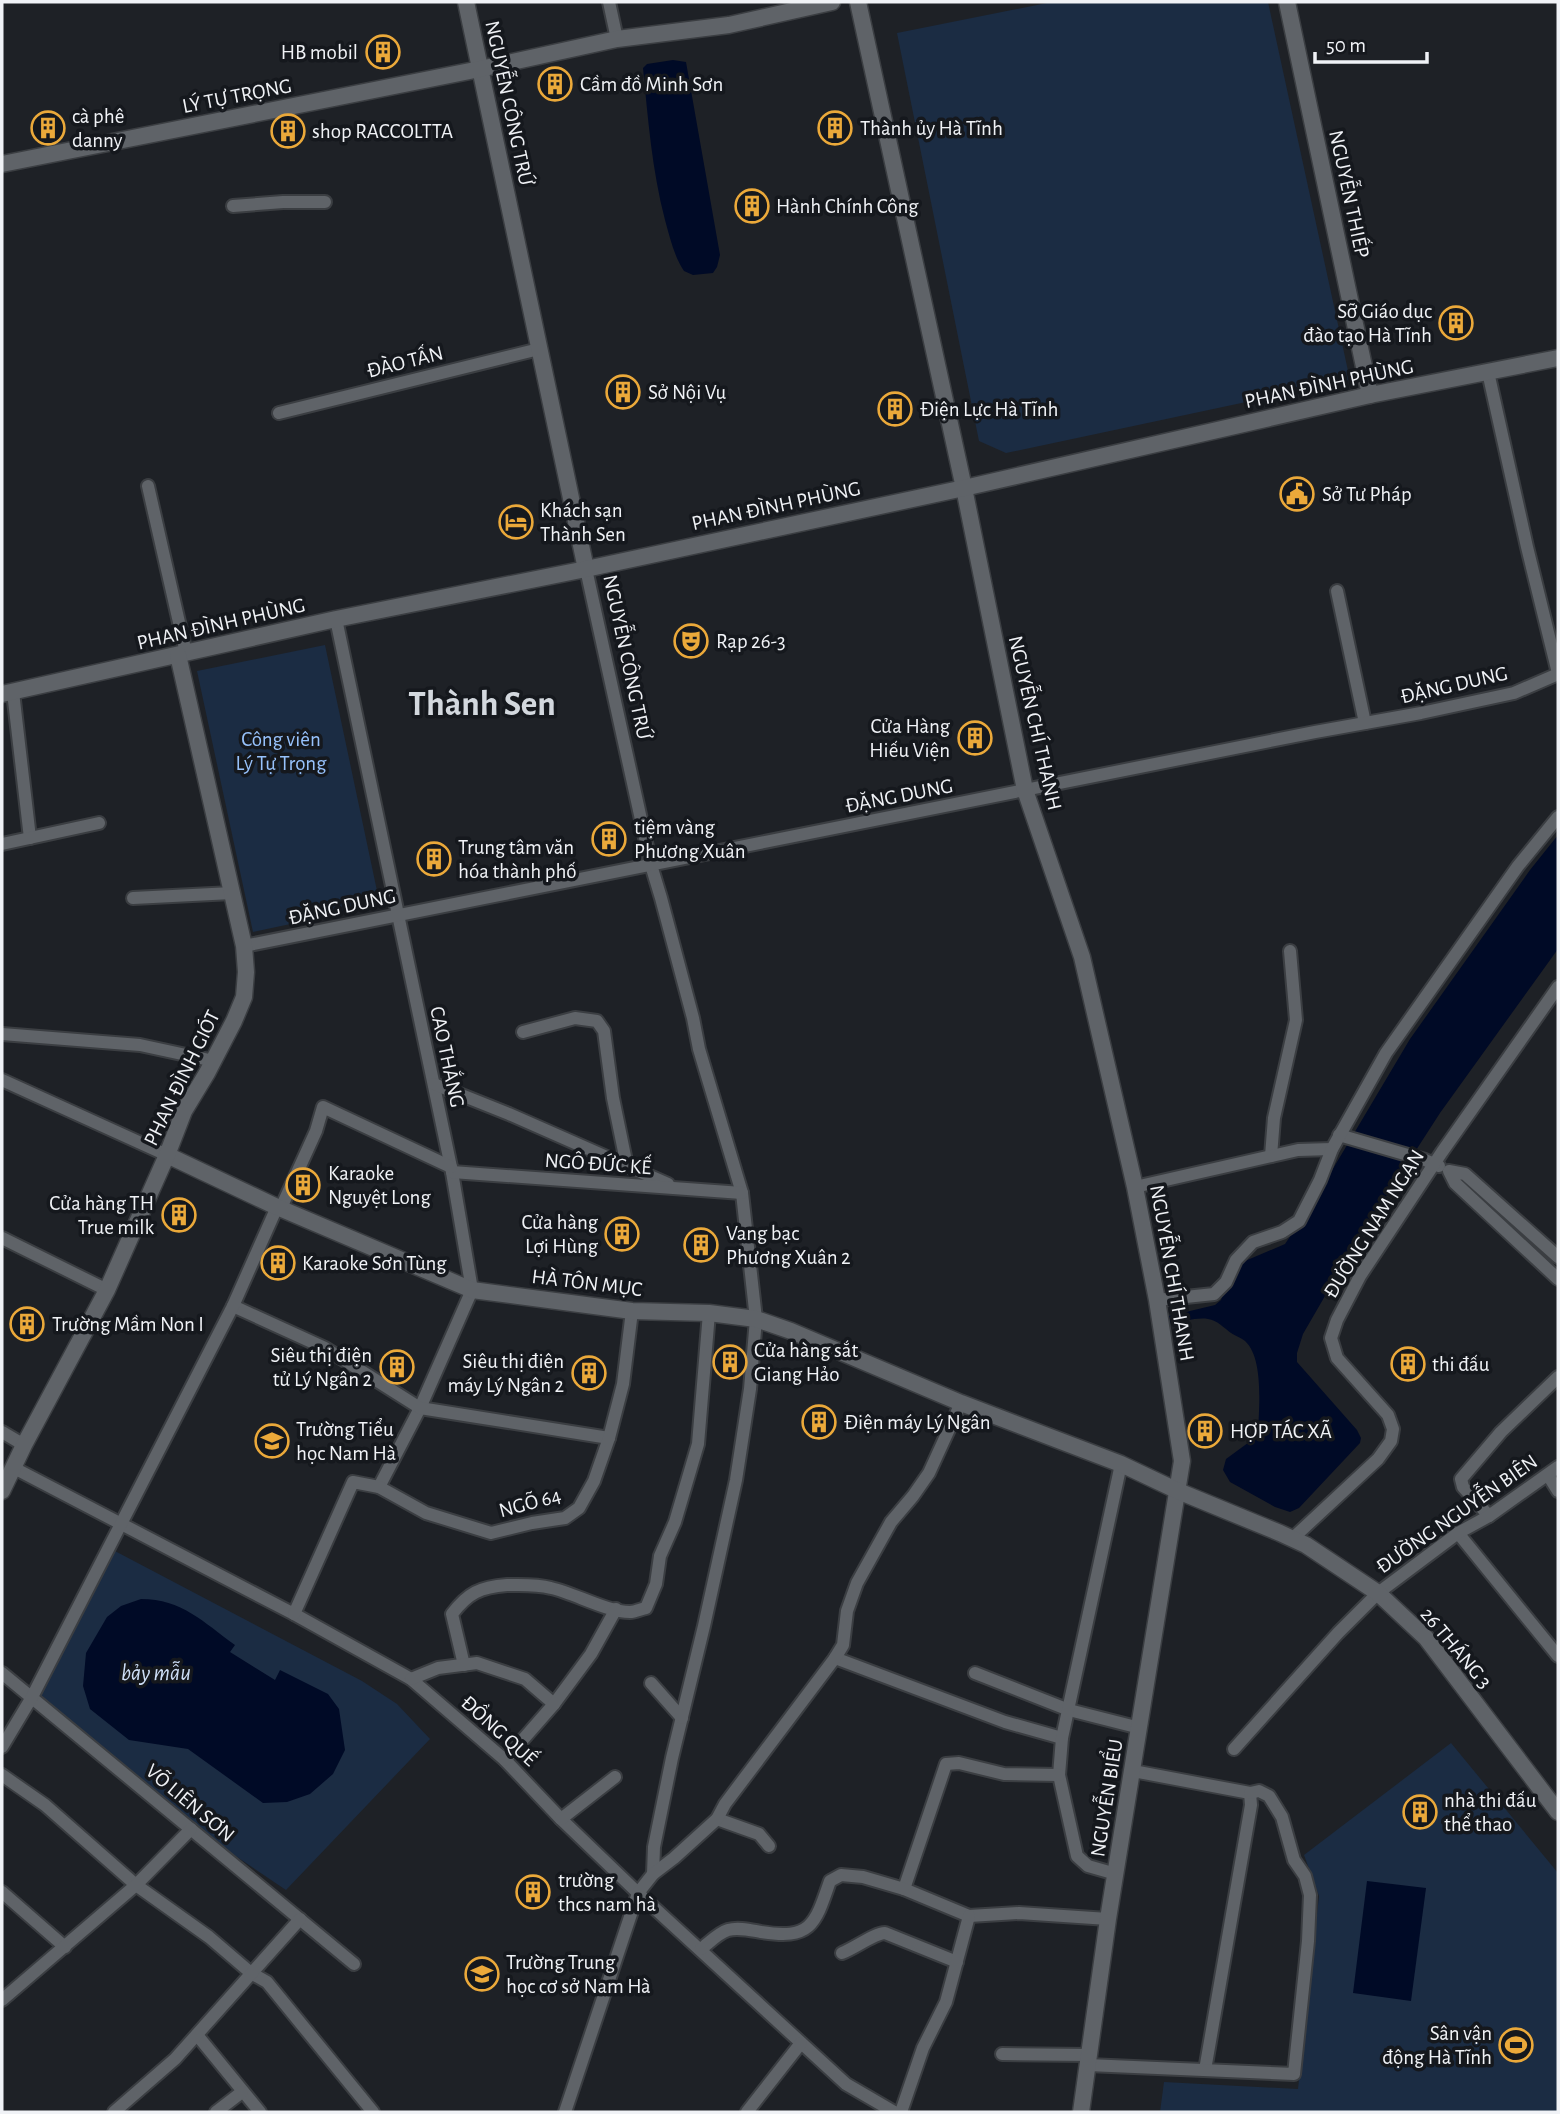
<svg xmlns="http://www.w3.org/2000/svg" width="1560" height="2114" font-family="'Alegreya Sans',sans-serif">
<style>
.green{fill:#1b2c43}
.water{fill:#000a26}
.lines{fill:none;stroke-linecap:round;stroke-linejoin:round}
.street-casing{stroke:#3b3e42;stroke-width:16}
.secondary-casing{stroke:#3b3e42;stroke-width:19}
.street{stroke:#5f6368;stroke-width:12}
.secondary{stroke:#5f6368;stroke-width:16}
.labels{text-anchor:middle;dominant-baseline:central;stroke-width:7;stroke-linejoin:round;paint-order:stroke}
.poi-label{font-size:21px;fill:#f0f2f6;stroke:#15181d;text-anchor:start}
.street-label{font-size:21px;fill:#f0f2f6;stroke:#15181d}
.park-label{font-size:21px;fill:#97c2fc;stroke:#15181d}
.water-label{font-size:23px;font-style:italic;fill:#cddef6;stroke:#15181d}
.town-label{font-size:35px;font-weight:bold;fill:#d3d8de;stroke:#15181d}
</style>
<rect width="100%" height="100%" fill="#1e2126"/>
<g class="green">
<polygon points="1052,2 1268,2 1350,380 1006,453 979,441 897,33"/>
<polygon points="325,645 380,905 253,932 197,671"/>
<polygon points="113,1550 362,1681 397,1704 430,1739 286,1890 172,1813 31,1695"/>
<polygon points="1451,1743 1558,1873 1558,2112 1160,2112 1164,2082 1298,2089 1319,1896 1304,1855"/>
</g>
<g class="water">
<path d="M673 60 686 62 720 255 717 267 713 273 693 275 684 271C674 256 670 238 665 220 652 170 648 119 643 68L647 64Z"/>
<path d="M1558 835V949L1440 1113 1351 1251 1303 1334 1297 1353V1362L1357 1430 1361 1438 1360 1443 1299 1508 1290 1512 1275 1507 1230 1482 1223 1470 1226 1459 1256 1437 1258 1432C1259 1409 1264 1358 1245 1341 1242 1338 1235 1336 1231 1333 1224 1328 1217 1320 1208 1319 1197 1317 1182 1322 1171 1324L1169 1316 1215 1305 1221 1300 1230 1274 1245 1261 1285 1244 1312 1204 1410 1039 1530 870Z"/>
<path d="M141 1599C182 1599 203 1622 235 1645L230 1652 275 1680 280 1670 328 1694 339 1709 345 1750 333 1774 310 1794 287 1802 263 1803 188 1749 129 1740 90 1709 83 1686 86 1653 107 1617 121 1606Z"/>
<polygon points="1367,1881 1426,1888 1411,2001 1353,1993"/>
</g>
<g class="lines">
<defs>
<g id="street">
<polyline points="609,2 617,39"/>
<polyline points="233,206 283,202 325,202"/>
<polyline points="1488,372 1527,547 1558,673"/>
<polyline points="279,413 539,349"/>
<polyline points="148,486 186,653"/>
<polyline points="586,569 651,865 661,898 693,1018 699,1049 742,1193 756,1319 750,1389 736,1480 704,1626 672,1758 654,1847 653,1874"/>
<polyline points="1337,591 1365,723"/>
<polyline points="336,619 452,1172 472,1290 420,1408 379,1487"/>
<polyline points="13,692 30,838"/>
<polyline points="2,844 99,823"/>
<polyline points="133,898 232,893"/>
<polyline points="244,946 1315,732 1421,713 1514,693 1558,674"/>
<polyline points="523,1032 575,1018 597,1021 604,1031 613,1098 627,1166"/>
<polyline points="2,1034 140,1045 214,1061"/>
<polyline points="2,1080 167,1155"/>
<polyline points="434,1084 509,1114 668,1184"/>
<polyline points="1339,1135 1425,1160 1439,1166"/>
<polyline points="1271,1156 1274,1118 1296,1020 1290,951"/>
<polyline points="452,1172 742,1193"/>
<polyline points="1135,1187 1298,1150 1332,1149"/>
<polyline points="281,1208 316,1131 323,1107 451,1167"/>
<polyline points="2,1238 107,1290"/>
<polyline points="1558,1257 1465,1174 1449,1171 1455,1183 1558,1279"/>
<polyline points="1157,1300 1214,1294 1226,1282 1236,1260 1253,1242 1282,1232 1299,1221 1320,1180 1332,1149 1386,1053 1518,866 1558,817"/>
<polyline points="233,1306 325,1348 420,1408 609,1438"/>
<polyline points="2,1432 24,1445"/>
<polyline points="14,1468 294,1614 411,1679 505,1760 561,1819 638,1893 846,2084 894,2112"/>
<polyline points="1548,1475 1558,1491"/>
<polyline points="1489,1516 1463,1487 1461,1479 1501,1432 1558,1377"/>
<polyline points="1458,1533 1558,1656"/>
<polyline points="1292,1539 1378,1459 1391,1441 1393,1429 1388,1415 1337,1358 1331,1338 1337,1320 1360,1276 1442,1152 1558,987"/>
<polyline points="294,1614 353,1482 379,1487 426,1513 491,1533 532,1523 565,1518 579,1508 594,1481 609,1438 623,1384 632,1311"/>
<polyline points="835,1658 1005,1722 1062,1738"/>
<path d="M464 1665 452 1614C468 1593 480 1587 507 1585 522 1585 536 1584 551 1588 574 1593 607 1612 630 1612 635 1612 641 1609 646 1608L656 1584 660 1556 675 1522 698 1444 709 1313"/>
<polyline points="2,1673 354,1964"/>
<polyline points="975,1673 1069,1710 1140,1728"/>
<polyline points="411,1679 438,1668 477,1663 525,1679 554,1704"/>
<polyline points="651,1683 682,1718"/>
<polyline points="2,1747 32,1697 233,1306 277,1207"/>
<polyline points="1234,1749 1338,1633 1378,1593 1458,1533 1489,1516 1558,1467"/>
<polyline points="505,1760 554,1704 591,1654 616,1609"/>
<polyline points="1133,1771 1250,1793 1251,1805 1205,2070"/>
<polyline points="2,1775 45,1805 136,1885 209,1937 251,1973 267,1982 373,2112"/>
<polyline points="561,1819 615,1777"/>
<polyline points="717,1819 759,1834 769,1846"/>
<polyline points="1116,1874 1088,1866 1077,1856 1059,1775 1062,1738 1121,1464"/>
<polyline points="904,1889 946,1764 959,1763 1004,1774 1059,1775"/>
<polyline points="2,1892 65,1947"/>
<path d="M701 1949C709 1943 718 1933 728 1930 738 1927 750 1930 761 1932 811 1940 815 1925 830 1881L841 1875 863 1877 904 1889 969 1916 1019 1913 1108 1919"/>
<path d="M842 1953C855 1948 875 1933 885 1933L957 1962"/>
<polyline points="2,2000 136,1885 191,1829"/>
<polyline points="197,2035 260,2112"/>
<polyline points="1002,2054 1090,2055"/>
<polyline points="1088,2065 1294,2074 1308,1941 1310,1895 1305,1876 1294,1860 1282,1817 1269,1796 1259,1791 1250,1793"/>
<polyline points="114,2112 175,2059 300,1919"/>
<polyline points="216,2112 242,2092"/>
<polyline points="565,2112 638,1893 653,1874 674,1858 717,1819 725,1804 835,1658 843,1645 847,1611 857,1583 891,1522 913,1496 929,1473 961,1403"/>
<polyline points="747,2112 801,2043"/>
<polyline points="901,2112 923,2048 946,2002 969,1916"/>
</g>
<g id="secondary">
<polyline points="466,2 586,569"/>
<polyline points="858,2 964,488 1025,790 1082,957 1135,1187 1157,1300 1182,1461 1108,1919 1081,2112"/>
<polyline points="1287,2 1370,395"/>
<polyline points="2,164 480,69 617,39 729,25 832,2"/>
<polyline points="2,694 336,619 586,569 964,488 1370,395 1558,358"/>
<polyline points="167,1155 277,1207 472,1290 632,1311 709,1313 756,1319 791,1331 961,1403 1121,1464 1178,1491 1280,1533 1306,1545 1378,1593 1426,1638 1558,1812"/>
<polyline points="2,1491 24,1445 107,1290 167,1155 184,1111 207,1073 234,1021 244,997 246,972 244,946 178,655"/>
</g>
</defs>
<use href="#street" class="street-casing"/>
<use href="#secondary" class="secondary-casing"/>
<use href="#street" class="street"/>
<use href="#secondary" class="secondary"/>
</g>
<defs>
<symbol id="building-ring" viewBox="-11 -11 22 22"><circle r="9.5" fill="#15181d" stroke="#eba93a" stroke-width="1.5"/><path d="M-4-6H4V6H1V3H-1V6H-4ZM-2.5-4.3h1.7v1.8h-1.7ZM.8-4.3h1.7v1.8H.8ZM-2.5-1h1.7V.8h-1.7ZM.8-1h1.7V.8H.8Z" fill="#eba93a"/></symbol>
<symbol id="civic-ring" viewBox="-11 -11 22 22"><circle r="9.5" fill="#15181d" stroke="#eba93a" stroke-width="1.5"/><path d="M-.6-6.5H3V-4.5H.6V-3L4-1V1h2V6H-6V1h2V-1L-.6-3ZM-1.2 2.5V6h2.4V2.5Z" fill="#eba93a"/></symbol>
<symbol id="hotel-ring" viewBox="-11 -11 22 22"><circle r="9.5" fill="#15181d" stroke="#eba93a" stroke-width="1.5"/><path d="M-6-4.5h1.5V1H6V5H4.5V3h-9V5H-6ZM-4 0a1.8 1.8 0 1 1 3.6 0ZM.5 0V-2.5h3Q6-2.5 6 0Z" fill="#eba93a"/></symbol>
<symbol id="theatre-ring" viewBox="-11 -11 22 22"><circle r="9.5" fill="#15181d" stroke="#eba93a" stroke-width="1.5"/><path d="M-5-5.5Q0-4 5-5.5V0Q5 5 0 6Q-5 5-5 0ZM-3.3-2.5H-1v1.5H-3.3ZM1-2.5H3.3v1.5H1ZM-2.8 1Q0 5.5 2.8 1Z" fill="#eba93a"/></symbol>
<symbol id="school-ring" viewBox="-11 -11 22 22"><circle r="9.5" fill="#15181d" stroke="#eba93a" stroke-width="1.5"/><path d="M0-5L7-2L0 1L-7-2ZM-4 1L0 2.5L4 1V4Q0 6-4 4Z" fill="#eba93a"/></symbol>
<symbol id="stadium-ring" viewBox="-11 -11 22 22"><circle r="9.5" fill="#15181d" stroke="#eba93a" stroke-width="1.5"/><path d="M0-5a6.5 5 0 1 0 0 10a6.5 5 0 1 0 0-10ZM-3.5-1.8h7v3.6h-7Z" fill="#eba93a"/></symbol>
</defs>
<g fill-rule="evenodd">
<use href="#building-ring" x="364" y="33" width="38" height="38"/>
<use href="#building-ring" x="536" y="65" width="38" height="38"/>
<use href="#building-ring" x="29" y="109" width="38" height="38"/>
<use href="#building-ring" x="816" y="109" width="38" height="38"/>
<use href="#building-ring" x="269" y="112" width="38" height="38"/>
<use href="#building-ring" x="733" y="187" width="38" height="38"/>
<use href="#building-ring" x="1437" y="304" width="38" height="38"/>
<use href="#building-ring" x="604" y="373" width="38" height="38"/>
<use href="#building-ring" x="876" y="390" width="38" height="38"/>
<use href="#civic-ring" x="1278" y="475" width="38" height="38"/>
<use href="#hotel-ring" x="497" y="503" width="38" height="38"/>
<use href="#theatre-ring" x="672" y="622" width="38" height="38"/>
<use href="#building-ring" x="956" y="719" width="38" height="38"/>
<use href="#building-ring" x="590" y="820" width="38" height="38"/>
<use href="#building-ring" x="415" y="840" width="38" height="38"/>
<use href="#building-ring" x="284" y="1166" width="38" height="38"/>
<use href="#building-ring" x="160" y="1196" width="38" height="38"/>
<use href="#building-ring" x="603" y="1215" width="38" height="38"/>
<use href="#building-ring" x="682" y="1226" width="38" height="38"/>
<use href="#building-ring" x="259" y="1244" width="38" height="38"/>
<use href="#building-ring" x="8" y="1305" width="38" height="38"/>
<use href="#building-ring" x="711" y="1343" width="38" height="38"/>
<use href="#building-ring" x="1389" y="1345" width="38" height="38"/>
<use href="#building-ring" x="378" y="1348" width="38" height="38"/>
<use href="#building-ring" x="570" y="1354" width="38" height="38"/>
<use href="#building-ring" x="800" y="1403" width="38" height="38"/>
<use href="#building-ring" x="1186" y="1412" width="38" height="38"/>
<use href="#school-ring" x="253" y="1422" width="38" height="38"/>
<use href="#building-ring" x="1401" y="1793" width="38" height="38"/>
<use href="#building-ring" x="514" y="1873" width="38" height="38"/>
<use href="#school-ring" x="463" y="1955" width="38" height="38"/>
<use href="#stadium-ring" x="1497" y="2026" width="38" height="38"/>
</g>
<g class="labels">
<g class="poi-label">
<text x="358" y="52" text-anchor="end">HB mobil</text>
<text x="580" y="84">Cầm đồ Minh Sơn</text>
<text x="72" y="116">cà phê<tspan x="72" dy="24">danny</tspan></text>
<text x="860" y="128">Thành ủy Hà Tĩnh</text>
<text x="312" y="131">shop RACCOLTTA</text>
<text x="776" y="206">Hành Chính Công</text>
<text x="1432" y="311" text-anchor="end">Sỡ Giáo dục<tspan x="1432" dy="24">đào tạo Hà Tĩnh</tspan></text>
<text x="648" y="392">Sở Nội Vụ</text>
<text x="920" y="409">Điện Lực Hà Tĩnh</text>
<text x="1322" y="494">Sở Tư Pháp</text>
<text x="540" y="510">Khách sạn<tspan x="540" dy="24">Thành Sen</tspan></text>
<text x="716" y="641">Rạp 26-3</text>
<text x="950" y="726" text-anchor="end">Cửa Hàng<tspan x="950" dy="24">Hiếu Viện</tspan></text>
<text x="634" y="827">tiệm vàng<tspan x="634" dy="24">Phương Xuân</tspan></text>
<text x="458" y="847">Trung tâm văn<tspan x="458" dy="24">hóa thành phố</tspan></text>
<text x="328" y="1173">Karaoke<tspan x="328" dy="24">Nguyệt Long</tspan></text>
<text x="154" y="1203" text-anchor="end">Cửa hàng TH<tspan x="154" dy="24">True milk</tspan></text>
<text x="598" y="1222" text-anchor="end">Cửa hàng<tspan x="598" dy="24">Lợi Hùng</tspan></text>
<text x="726" y="1233">Vang bạc<tspan x="726" dy="24">Phương Xuân 2</tspan></text>
<text x="302" y="1263">Karaoke Sơn Tùng</text>
<text x="52" y="1324">Trường Mầm Non I</text>
<text x="754" y="1350">Cửa hàng sắt<tspan x="754" dy="24">Giang Hảo</tspan></text>
<text x="372" y="1355" text-anchor="end">Siêu thị điện<tspan x="372" dy="24">tử Lý Ngân 2</tspan></text>
<text x="564" y="1361" text-anchor="end">Siêu thị điện<tspan x="564" dy="24">máy Lý Ngân 2</tspan></text>
<text x="1432" y="1364">thi đấu</text>
<text x="844" y="1422">Điện máy Lý Ngân</text>
<text x="296" y="1429">Trường Tiểu<tspan x="296" dy="24">học Nam Hà</tspan></text>
<text x="1230" y="1431">HỢP TÁC XÃ</text>
<text x="1444" y="1800">nhà thi đấu<tspan x="1444" dy="24">thể thao</tspan></text>
<text x="558" y="1880">trường<tspan x="558" dy="24">thcs nam hà</tspan></text>
<text x="506" y="1962">Trường Trung<tspan x="506" dy="24">học cơ sở Nam Hà</tspan></text>
<text x="1492" y="2033" text-anchor="end">Sân vận<tspan x="1492" dy="24">động Hà Tĩnh</tspan></text>
</g>
<g class="street-label">
<text transform="translate(237 96) rotate(-11)">LÝ TỰ TRỌNG</text>
<text transform="translate(509 103) rotate(78)">NGUYỄN CÔNG TRỨ</text>
<text transform="translate(1349 194) rotate(78)">NGUYỄN THIẾP</text>
<text transform="translate(405 362) rotate(-14)">ĐÀO TẤN</text>
<text transform="translate(1329 384) rotate(-12)">PHAN ĐÌNH PHÙNG</text>
<text transform="translate(776 506) rotate(-12)">PHAN ĐÌNH PHÙNG</text>
<text transform="translate(221 624) rotate(-13)">PHAN ĐÌNH PHÙNG</text>
<text transform="translate(627 657) rotate(78)">NGUYỄN CÔNG TRỨ</text>
<text transform="translate(1454 685) rotate(-13)">ĐẶNG DUNG</text>
<text transform="translate(1035 723) rotate(77)">NGUYỄN CHÍ THANH</text>
<text transform="translate(899 796) rotate(-11)">ĐẶNG DUNG</text>
<text transform="translate(342 907) rotate(-12)">ĐẶNG DUNG</text>
<text transform="translate(447 1057) rotate(78)">CAO THẮNG</text>
<text transform="translate(182 1078) rotate(-64)">PHAN ĐÌNH GIÓT</text>
<text transform="translate(598 1164) rotate(4)">NGÔ ĐỨC KẾ</text>
<text transform="translate(1374 1224) rotate(-58)">ĐƯỜNG NAM NGẠN</text>
<text transform="translate(1172 1273) rotate(80)">NGUYỄN CHÍ THANH</text>
<text transform="translate(587 1283) rotate(7)">HÀ TÔN MỤC</text>
<text transform="translate(530 1503) rotate(-15)">NGÕ 64</text>
<text transform="translate(1457 1514) rotate(-35)">ĐƯỜNG NGUYỄN BIÊN</text>
<text transform="translate(1456 1648) rotate(50)">26 THÁNG 3</text>
<text transform="translate(499 1731) rotate(42)">ĐỒNG QUẾ</text>
<text transform="translate(1107 1798) rotate(-81)">NGUYỄN BIỂU</text>
<text transform="translate(190 1803) rotate(40)">VÕ LIÊN SƠN</text>
</g>
<g class="park-label">
<text x="281" y="739">Công viên<tspan x="281" dy="24">Lý Tự Trọng</tspan></text>
</g>
<g class="water-label">
<text x="156" y="1673">bảy mẫu</text>
</g>
<g class="town-label">
<text x="482" y="704">Thành Sen</text>
</g>
</g>
<rect width="1560" height="2114" fill="none" stroke="#f0f2f6" stroke-width="7"/>
<path d="M1315 52v10h112v-10" fill="none" stroke="#f0f2f6" stroke-width="3.5"/>
<text x="1326" y="52" font-size="21" fill="#f0f2f6" stroke="#15181d" stroke-width="5" paint-order="stroke">50 m</text>
</svg>
